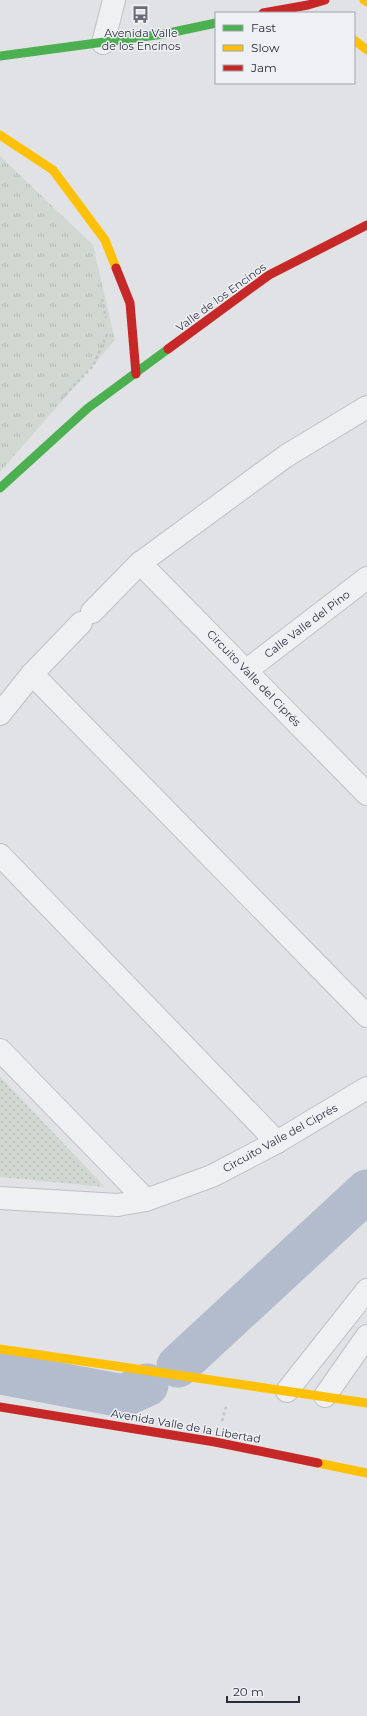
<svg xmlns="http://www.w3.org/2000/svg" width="367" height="1716" font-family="Montserrat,sans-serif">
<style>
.grass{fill:url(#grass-dots)}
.park{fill:url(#park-tufts)}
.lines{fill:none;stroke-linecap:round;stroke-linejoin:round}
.river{stroke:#b2bccd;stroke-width:43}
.street-casing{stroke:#bfc0c3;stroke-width:24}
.path{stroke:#c2c3c7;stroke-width:2.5;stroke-dasharray:3 3;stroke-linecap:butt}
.street{stroke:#eff0f2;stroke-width:22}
.fast{stroke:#4caf50;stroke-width:9}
.slow{stroke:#ffc107;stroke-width:9}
.jam{stroke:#c62828;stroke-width:9}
.labels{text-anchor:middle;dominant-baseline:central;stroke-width:3;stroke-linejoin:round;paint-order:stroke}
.poi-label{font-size:11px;fill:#2a2e3c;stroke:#eef0f4}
.street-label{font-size:11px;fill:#2a2e3c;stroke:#eef0f4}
</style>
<defs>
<pattern id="grass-dots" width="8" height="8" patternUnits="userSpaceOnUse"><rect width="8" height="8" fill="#d0d8d1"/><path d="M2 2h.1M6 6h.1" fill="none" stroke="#b3bab4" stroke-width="1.8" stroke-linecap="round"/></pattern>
<pattern id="park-tufts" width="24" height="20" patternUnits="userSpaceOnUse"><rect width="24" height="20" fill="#d0d8d1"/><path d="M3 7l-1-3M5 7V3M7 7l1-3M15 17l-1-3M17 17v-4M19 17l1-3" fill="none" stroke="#b3bab4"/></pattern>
</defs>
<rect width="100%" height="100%" fill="#e1e2e5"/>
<polygon class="grass" points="0,1077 105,1187 0,1177"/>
<polygon class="park" points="0,156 93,245 115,340 0,472"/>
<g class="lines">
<g class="river">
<polyline points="178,1366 367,1191"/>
<polyline points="0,1373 123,1396 147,1385"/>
</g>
<defs>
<g id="street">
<polyline points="103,43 114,0"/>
<polyline points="140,563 367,794"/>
<polyline points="92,612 140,563 286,456 367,407"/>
<polyline points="247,670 367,578"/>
<polyline points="32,674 367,1016"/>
<polyline points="0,714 32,674 81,623"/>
<polyline points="0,855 277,1142"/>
<polyline points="0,1050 146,1200"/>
<polyline points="0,1198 118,1205 146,1200 212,1176 277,1142 367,1088"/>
<polyline points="287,1391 367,1290"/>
<polyline points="325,1396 367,1336"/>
</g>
</defs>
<use href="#street" class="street-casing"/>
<g class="path">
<polyline points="102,299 106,318"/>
<polyline points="61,399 93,366 108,332"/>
<polyline points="222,1421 226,1407"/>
</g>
<use href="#street" class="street"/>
<g class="fast">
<polyline points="0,56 164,34 216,23"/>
<polyline points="0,488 88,408 168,349"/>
</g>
<g class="slow">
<polyline points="364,0 367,2"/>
<polyline points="354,40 367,50"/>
<polyline points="0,135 53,170 105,240 116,268"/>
<polyline points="0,1349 367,1403"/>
<polyline points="318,1463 367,1473"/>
</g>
<g class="jam">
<polyline points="263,13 308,5 325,0"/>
<polyline points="116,268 130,303 136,374"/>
<polyline points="168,349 269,275 367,225"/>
<polyline points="0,1407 215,1442 318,1463"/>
</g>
</g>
<defs>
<symbol id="bus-bare" viewBox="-9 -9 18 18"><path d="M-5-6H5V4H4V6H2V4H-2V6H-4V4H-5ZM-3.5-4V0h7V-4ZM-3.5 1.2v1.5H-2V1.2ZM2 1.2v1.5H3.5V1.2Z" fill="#6a6d77" stroke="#eef0f4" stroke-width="2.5" paint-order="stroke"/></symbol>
</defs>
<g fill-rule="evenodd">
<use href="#bus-bare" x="128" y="2" width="25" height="25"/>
</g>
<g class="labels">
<g class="poi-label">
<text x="141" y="33">Avenida Valle<tspan x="141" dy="13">de los Encinos</tspan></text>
</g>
<g class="street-label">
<text transform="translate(221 297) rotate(-36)">Valle de los Encinos</text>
<text transform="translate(307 624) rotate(-37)">Calle Valle del Pino</text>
<text transform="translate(254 678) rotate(46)">Circuito Valle del Ciprés</text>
<text transform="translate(280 1138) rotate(-29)">Circuito Valle del Ciprés</text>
<text transform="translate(186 1426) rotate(10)">Avenida Valle de la Libertad</text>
</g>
</g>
<rect x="215" y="12" width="140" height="72" fill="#eef0f4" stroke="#a0a2aa"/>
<rect x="223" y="25" width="20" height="6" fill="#4caf50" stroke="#a0a2aa"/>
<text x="251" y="32" font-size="12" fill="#2a2e3c">Fast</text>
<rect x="223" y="45" width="20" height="6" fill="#ffc107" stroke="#a0a2aa"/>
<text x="251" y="52" font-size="12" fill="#2a2e3c">Slow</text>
<rect x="223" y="65" width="20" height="6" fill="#c62828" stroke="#a0a2aa"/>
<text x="251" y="72" font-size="12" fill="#2a2e3c">Jam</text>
<path d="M227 1696v6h72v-6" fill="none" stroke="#2a2e3c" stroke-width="2"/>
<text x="233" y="1696" font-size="12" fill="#2a2e3c" stroke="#eef0f4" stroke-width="3" paint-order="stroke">20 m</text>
</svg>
